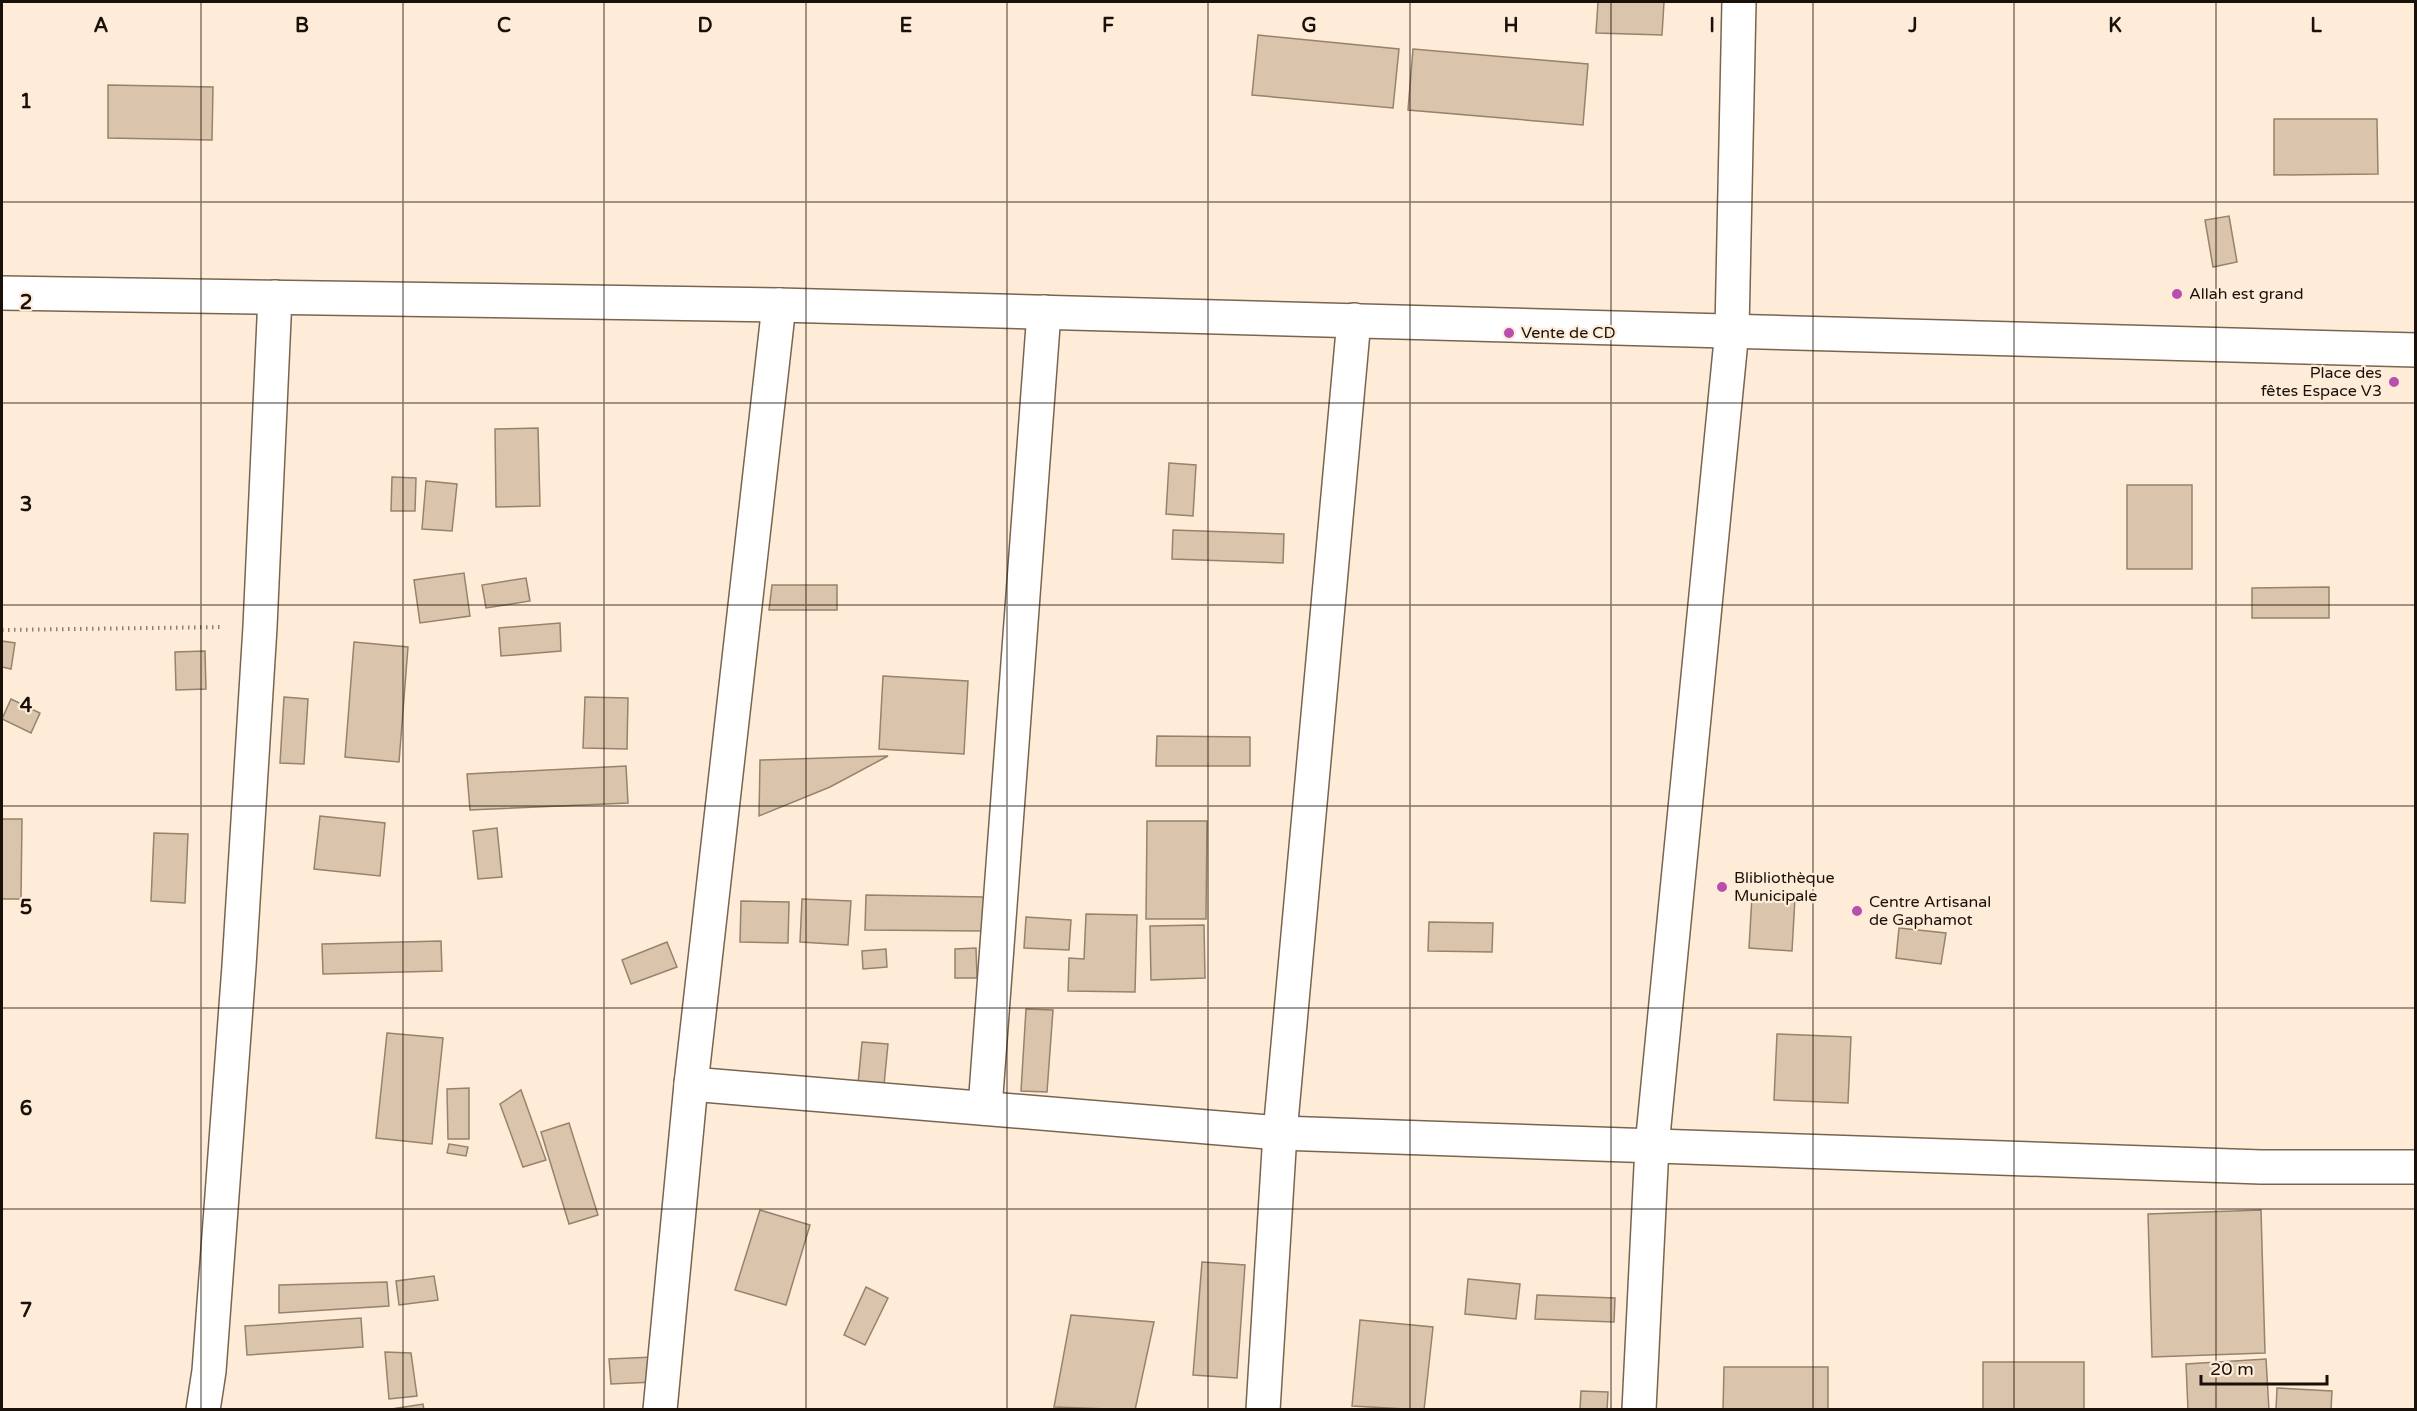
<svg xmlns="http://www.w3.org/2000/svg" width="2417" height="1411" font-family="'Varela Round',sans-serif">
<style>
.building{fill:#dac4ab;stroke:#97826b;stroke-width:1.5}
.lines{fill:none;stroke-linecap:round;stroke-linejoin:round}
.minor-casing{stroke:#79654f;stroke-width:36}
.path{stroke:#8d8072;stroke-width:4;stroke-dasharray:1.5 4.5;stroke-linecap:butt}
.minor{stroke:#fff;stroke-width:33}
.grid{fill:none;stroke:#191109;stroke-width:1.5;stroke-opacity:0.55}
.poi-dot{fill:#b94eaf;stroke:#ffecd8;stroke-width:2}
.labels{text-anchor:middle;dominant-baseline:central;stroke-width:4.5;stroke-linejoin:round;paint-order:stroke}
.poi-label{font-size:16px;fill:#191109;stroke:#ffecd8;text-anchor:start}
.grid-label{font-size:20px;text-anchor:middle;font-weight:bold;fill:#191109;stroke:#ffecd8;stroke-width:4.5;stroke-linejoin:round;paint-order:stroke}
</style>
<rect width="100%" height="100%" fill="#ffecd8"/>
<g class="building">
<polygon points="1598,2 1664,2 1662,35 1596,33"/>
<polygon points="1258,35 1399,49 1393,108 1252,95"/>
<polygon points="1413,49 1588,64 1583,125 1408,110"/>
<polygon points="108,85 213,87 212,140 108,138"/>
<polygon points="2274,119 2377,119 2378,174 2274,175"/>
<polygon points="2229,216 2237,262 2213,267 2205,220"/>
<polygon points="538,428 540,506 496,507 495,429"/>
<polygon points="1169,463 1196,465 1193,516 1166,514"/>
<polygon points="392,477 416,478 415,511 391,511"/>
<polygon points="426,481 457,484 452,531 422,529"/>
<rect x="2127" y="485" width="65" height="84"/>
<polygon points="1173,530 1284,534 1283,563 1172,559"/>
<polygon points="464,573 470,616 420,623 414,580"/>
<polygon points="526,578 530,601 486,608 482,585"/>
<polygon points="772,585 837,585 837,610 769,610"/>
<polygon points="2329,587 2329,618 2252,618 2252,588"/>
<polygon points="560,623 561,651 501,656 499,628"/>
<polygon points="2,641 15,643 11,669 2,667"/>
<polygon points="354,642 408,647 399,762 345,757"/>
<polygon points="205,651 206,689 176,690 175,652"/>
<polygon points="883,676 968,681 964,754 879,749"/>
<polygon points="284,697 308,699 304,764 280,763"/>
<polygon points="585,697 628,698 627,749 583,748"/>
<polygon points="11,699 40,713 31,733 2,719"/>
<polygon points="1157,736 1250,737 1250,766 1156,766"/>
<polygon points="888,756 830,787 759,816 760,760"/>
<polygon points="626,766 628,803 470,810 467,774"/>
<polygon points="320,816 385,823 380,876 314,869"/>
<polygon points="2,819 22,819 21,899 2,899"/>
<polygon points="1147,821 1207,821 1206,919 1146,919"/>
<polygon points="497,828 502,877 478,879 473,831"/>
<polygon points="154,833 188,834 185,903 151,901"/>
<polygon points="866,895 985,897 982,931 865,930"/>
<polygon points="1752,896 1795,898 1792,951 1749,948"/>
<polygon points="802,899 851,901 848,945 800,942"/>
<polygon points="741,901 789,902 788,943 740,942"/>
<polygon points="1086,914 1137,915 1135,992 1068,991 1069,958 1084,959"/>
<polygon points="1026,917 1071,920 1069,950 1024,948"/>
<polygon points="1429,922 1493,923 1492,952 1428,951"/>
<polygon points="1204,925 1205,978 1151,980 1150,926"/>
<polygon points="1899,928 1946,933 1941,964 1896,958"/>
<polygon points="441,941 442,971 323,974 322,944"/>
<polygon points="667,942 677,967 631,984 622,960"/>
<polygon points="976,948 977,978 955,978 955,949"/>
<polygon points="886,949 887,967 863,969 862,951"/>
<polygon points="1026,1009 1053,1010 1047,1092 1021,1091"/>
<polygon points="387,1033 443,1038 432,1144 376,1138"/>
<polygon points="1777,1034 1851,1037 1848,1103 1774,1100"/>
<polygon points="862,1042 888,1044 884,1085 858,1084"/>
<polygon points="469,1088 469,1139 448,1139 447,1089"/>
<polygon points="521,1090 546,1160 523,1167 500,1104"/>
<polygon points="569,1123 598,1215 569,1224 541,1132"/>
<polygon points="449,1144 468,1147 466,1156 447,1153"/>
<polygon points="760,1210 810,1225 786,1305 735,1290"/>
<polygon points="2261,1210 2265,1353 2152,1357 2148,1214"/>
<polygon points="1202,1262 1245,1265 1237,1378 1193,1375"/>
<polygon points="434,1276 438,1300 399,1305 396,1281"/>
<polygon points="1468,1279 1520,1284 1516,1319 1465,1314"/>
<polygon points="387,1282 389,1306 279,1313 279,1285"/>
<polygon points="866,1287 888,1298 865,1345 844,1335"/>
<polygon points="1537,1295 1615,1298 1614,1322 1535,1319"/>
<polygon points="1071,1315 1154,1322 1135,1410 1054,1407"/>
<polygon points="361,1318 363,1347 247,1355 245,1326"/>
<polygon points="1360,1320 1433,1327 1424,1410 1352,1406"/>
<polygon points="385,1352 411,1353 417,1396 389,1399"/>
<polygon points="653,1357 654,1382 611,1384 609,1359"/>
<polygon points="2266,1359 2269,1410 2188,1410 2186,1364"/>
<rect x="1983" y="1362" width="101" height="48"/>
<polygon points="1724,1367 1828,1367 1828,1410 1723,1410"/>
<polygon points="2277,1388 2332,1391 2331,1410 2276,1410"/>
<polygon points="1581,1391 1608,1392 1607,1410 1580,1410"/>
<polygon points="423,1404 424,1410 385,1410"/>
</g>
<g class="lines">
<defs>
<g id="minor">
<polyline points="2,293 779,305 2416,350"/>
<polyline points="691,1084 1280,1133 2261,1167 2416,1167"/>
<polyline points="985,1108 1044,312"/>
<polyline points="203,1410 209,1371 239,966 260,627 275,297"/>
<polyline points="660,1410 691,1084 779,305"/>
<polyline points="1263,1410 1280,1133 1354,320"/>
<polyline points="1639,1410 1652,1146 1732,330 1739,2"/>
</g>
</defs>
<use href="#minor" class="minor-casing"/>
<polyline class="path" points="2,630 223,627"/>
<use href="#minor" class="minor"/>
</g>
<path class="grid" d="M201 2V1410M403 2V1410M604 2V1410M806 2V1410M1007 2V1410M1208 2V1410M1410 2V1410M1611 2V1410M1813 2V1410M2014 2V1410M2216 2V1410M2 202H2416M2 403H2416M2 605H2416M2 806H2416M2 1008H2416M2 1209H2416"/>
<g class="poi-dot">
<circle cx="2177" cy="294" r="6"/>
<circle cx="1509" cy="333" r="6"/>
<circle cx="2394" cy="382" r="6"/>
<circle cx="1722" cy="887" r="6"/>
<circle cx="1857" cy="911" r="6"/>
</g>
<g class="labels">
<g class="poi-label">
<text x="2189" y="294">Allah est grand</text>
<text x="1521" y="333">Vente de CD</text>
<text x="2382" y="373" text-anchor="end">Place des<tspan x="2382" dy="18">fêtes Espace V3</tspan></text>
<text x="1734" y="878">Blibliothèque<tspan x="1734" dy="18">Municipale</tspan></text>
<text x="1869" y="902">Centre Artisanal<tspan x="1869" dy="18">de Gaphamot</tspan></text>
</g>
</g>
<g class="grid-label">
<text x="101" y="32">A</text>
<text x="302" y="32">B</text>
<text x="504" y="32">C</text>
<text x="705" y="32">D</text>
<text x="906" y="32">E</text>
<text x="1108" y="32">F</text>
<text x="1309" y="32">G</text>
<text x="1511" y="32">H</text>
<text x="1712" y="32">I</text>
<text x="1913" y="32">J</text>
<text x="2115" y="32">K</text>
<text x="2316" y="32">L</text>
<text x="26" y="108">1</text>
<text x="26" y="309">2</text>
<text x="26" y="511">3</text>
<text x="26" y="712">4</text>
<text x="26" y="914">5</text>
<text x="26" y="1115">6</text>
<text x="26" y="1317">7</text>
</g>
<rect width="2417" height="1411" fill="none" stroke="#191109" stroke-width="6"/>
<path d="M2201 1375v9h126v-9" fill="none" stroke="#191109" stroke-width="3"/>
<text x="2210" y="1375" font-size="18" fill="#191109" stroke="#ffecd8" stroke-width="4.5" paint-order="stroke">20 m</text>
</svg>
